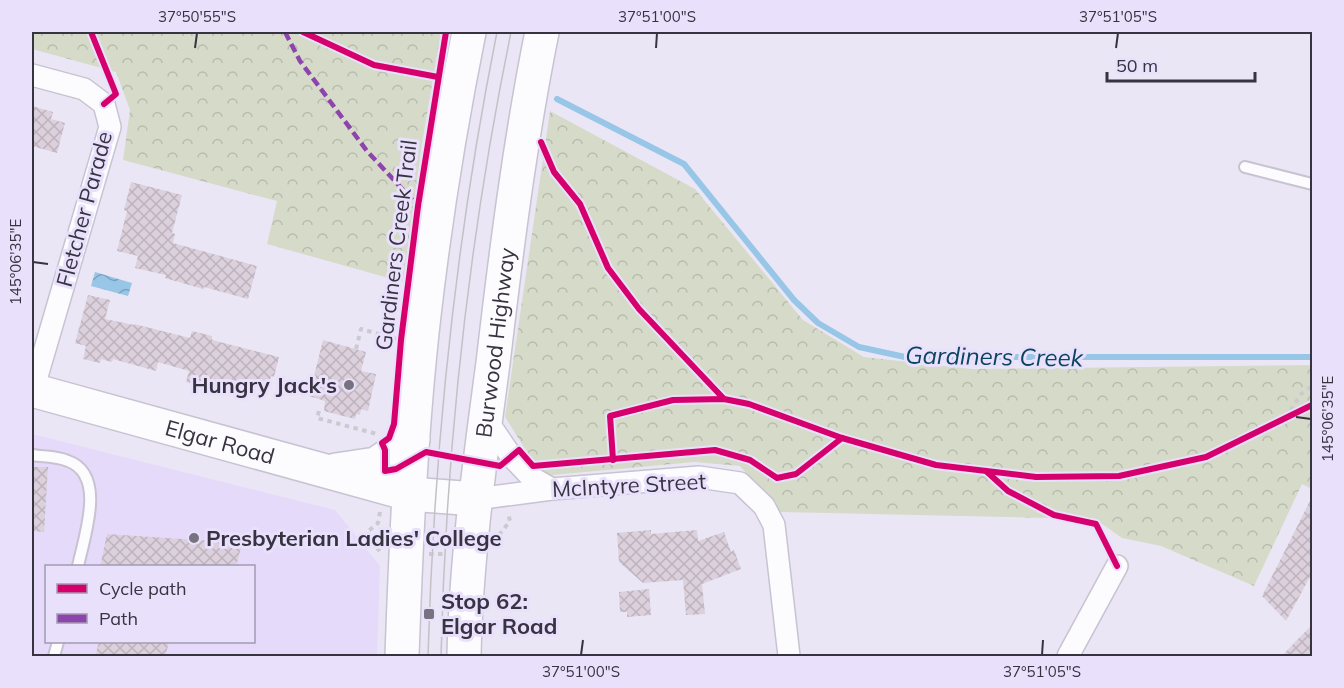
<svg xmlns="http://www.w3.org/2000/svg" width="1344" height="688" font-family="Mulish,sans-serif">
<style>
.built{fill:#e5daf9;fill-rule:evenodd}
.park{fill:url(#park-crowns)}
.water{fill:url(#water-waves)}
.lines{fill:none;stroke-linecap:round;stroke-linejoin:round}
.stream{stroke:#98c6e7;stroke-width:6}
.building{fill:url(#building-cross-hatch)}
.service-casing{stroke:#c7c3d0;stroke-width:14}
.minor-casing{stroke:#c7c3d0;stroke-width:24}
.primary-casing{stroke:#c7c3d0;stroke-width:36}
.trunk-casing{stroke:#c7c3d0;stroke-width:36}
.path{stroke:#cccad0;stroke-width:4;stroke-dasharray:4.5 4.5;stroke-linecap:butt}
.service{stroke:#fcfbfe;stroke-width:10}
.minor{stroke:#fcfbfe;stroke-width:21}
.primary{stroke:#fcfbfe;stroke-width:33}
.trunk{stroke:#fcfbfe;stroke-width:33}
.tram{stroke:#c3c1c6;stroke-width:1.5}
.quiet{stroke:#8e44ad;stroke-width:4.5;stroke-dasharray:9 4.5;stroke-linecap:butt}
.cycleway-casing{stroke:#e9e0fc;stroke-width:10}
.cycleway{stroke:#d6006c;stroke-width:6}
.ticks{fill:none;stroke:#383341;stroke-width:2}
.poi-dot{fill:#777280;stroke:#e9e0fc;stroke-width:2}
.labels{text-anchor:middle;dominant-baseline:central;stroke-width:6;stroke-linejoin:round;paint-order:stroke}
.street-label{font-size:22px;fill:#383341;stroke:#e9e0fc}
.poi-label{font-size:22px;font-weight:bold;fill:#383341;stroke:#e9e0fc;text-anchor:start}
.water-label{font-size:24px;font-style:italic;fill:#0b445f;stroke:#e9e0fc}
.neatline{fill:none;stroke:#383341;stroke-width:2}
.ticks-label{font-size:15px;text-anchor:middle;fill:#383341}
</style>
<defs>
<pattern id="park-crowns" width="20" height="18" patternUnits="userSpaceOnUse" patternTransform="scale(1.5)"><rect width="20" height="18" fill="#d6dbc9"/><path d="M2 6a3 3 0 1 1 6 0M12 15a3 3 0 1 1 6 0" fill="none" stroke="#b8bcae"/></pattern>
<pattern id="water-waves" width="16" height="10" patternUnits="userSpaceOnUse" patternTransform="scale(1.5)"><rect width="16" height="10" fill="#98c6e7"/><path d="M0 5q4-4 8 0t8 0" fill="none" stroke="#7da1bd"/></pattern>
<pattern id="building-cross-hatch" width="8" height="8" patternUnits="userSpaceOnUse" patternTransform="scale(1.5)"><rect width="8" height="8" fill="#dbd0db"/><path d="M0 0l8 8M0 8l8-8" fill="none" stroke="#bdb3bd"/></pattern>
</defs>
<rect width="100%" height="100%" fill="#ebe6f6"/>
<path class="built" d="M32 434 335 510 380 566 377 656H32ZM46 566H254V642H46Z"/>
<g class="park">
<polygon points="32,32 441,32 422,144 403,282 267,244 277,201 123,160 130,110 116,72 32,49"/>
<polygon points="550,111 695,189 803,320 864,357 972,369 1312,365 1312,489 1302,484 1254,586 1161,546 1122,538 1095,519 780,512 740,466 694,462 542,476 505,417"/>
</g>
<polygon class="water" points="95,272 132,283 128,296 91,286"/>
<g class="lines">
<polyline class="stream" points="557,99 684,164 794,300 818,323 859,347 905,357 1312,357"/>
</g>
<g class="building">
<polygon points="32,106 53,112 51,119 65,123 57,153 32,146"/>
<polygon points="131,182 182,195 172,233 175,234 173,243 257,266 248,299 204,287 203,289 165,278 166,275 135,268 138,256 117,251 127,211 124,210"/>
<polygon points="88,295 110,300 105,319 134,325 134,324 190,338 192,331 212,336 212,340 279,357 274,377 271,376 268,387 252,383 248,397 186,382 189,371 158,362 156,371 113,359 112,362 101,359 100,363 83,359 86,346 75,343"/>
<polygon points="323,340 366,352 361,371 376,374 368,411 361,409 360,415 356,414 355,419 324,411 325,401 309,396"/>
<polygon points="32,467 48,467 44,532 32,531"/>
<polygon points="1312,497 1312,573 1286,621 1262,596"/>
<polygon points="651,530 651,534 697,530 698,541 724,532 731,552 734,550 741,569 702,584 705,614 686,615 683,580 643,583 619,562 617,533"/>
<polygon points="107,534 242,543 236,567 100,567"/>
<polygon points="649,589 651,615 627,617 627,612 620,612 619,592"/>
<polygon points="1312,625 1312,657 1281,657 1296,641"/>
<polygon points="99,642 169,642 165,657 95,657"/>
</g>
<g class="lines">
<defs>
<g id="service">
<polyline points="1245,167 1312,184"/>
<path d="M32 455C44 457 56 456 68 461 107 475 84 537 78 566"/>
<polyline points="54,656 58,642"/>
</g>
<g id="minor">
<polyline points="32,75 84,89 104,104 110,127 33,390"/>
<polyline points="486,419 511,456 531,477 552,489"/>
<polyline points="476,499 552,489 699,477 740,483 764,506 774,525 789,656"/>
<polyline points="1068,656 1117,566"/>
</g>
<g id="primary">
<path id="s1" d="M32 390 409 494"/>
<polyline points="336,470 376,464 413,439"/>
</g>
<g id="trunk">
<polyline points="409,494 476,499"/>
<path d="M402 656C406 543 411 428 424 315 435 220 450 126 469 32"/>
<path id="s2" d="M464 656C466 558 480 461 493 363 506 252 520 141 542 32"/>
</g>
</defs>
<use href="#service" class="service-casing"/>
<use href="#minor" class="minor-casing"/>
<use href="#primary" class="primary-casing"/>
<use href="#trunk" class="trunk-casing"/>
<g class="path">
<polyline points="356,349 361,329 397,339"/>
<polyline points="319,411 317,418 377,434"/>
<polyline points="1286,418 1301,394 1312,386"/>
<polyline points="380,512 378,523 366,533 381,553"/>
<polyline points="499,535 510,521 508,513"/>
<polyline points="429,554 446,554"/>
</g>
<use href="#service" class="service"/>
<use href="#minor" class="minor"/>
<use href="#primary" class="primary"/>
<use href="#trunk" class="trunk"/>
<g class="tram">
<path d="M428 656C434 447 456 237 497 32"/>
<path d="M441 656C446 447 469 237 511 32"/>
</g>
<polyline class="quiet" points="285,32 300,61 367,151 418,206"/>
<defs>
<g id="cycleway">
<polyline points="91,32 116,94 104,104"/>
<polyline points="303,32 374,65 438,77"/>
<polyline points="446,32 418,206 401,340 394,424 389,438 382,443 385,450 385,471 396,469 426,452 500,466 519,450 533,466 715,450 750,460 777,478 796,474 842,438"/>
<polyline points="541,142 554,172 580,204 608,268 639,309 724,399"/>
<polyline points="613,460 610,416 673,400 724,399 749,404 842,438 936,465 1036,477 1119,476 1206,457 1312,405"/>
<polyline points="986,471 1008,491 1054,515 1096,524 1117,566"/>
</g>
</defs>
<use href="#cycleway" class="cycleway-casing"/>
<use href="#cycleway" class="cycleway"/>
</g>
<path class="ticks" d="M195 48 197 33M656 48 657 33M1116 48 1118 33M33 262 48 264M1296 417 1311 419M581 655 583 640M1042 655 1043 640"/>
<g class="poi-dot">
<circle cx="349" cy="385" r="6"/>
<circle cx="194" cy="538" r="6"/>
<rect x="423" y="608" width="12" height="12" rx="3"/>
</g>
<g class="labels">
<g class="street-label">
<text transform="translate(84 209) rotate(-75)">Fletcher Parade</text>
<text transform="translate(396 245) rotate(-83)">Gardiners Creek Trail</text>
<text stroke="none"><textPath href="#s2" startOffset="315">Burwood Highway</textPath></text>
<text stroke="none"><textPath href="#s1" startOffset="195">Elgar Road</textPath></text>
<text transform="translate(629 485) rotate(-3)">McIntyre Street</text>
</g>
<g class="poi-label">
<text x="337" y="385" text-anchor="end">Hungry Jack's</text>
<text x="206" y="538">Presbyterian Ladies' College</text>
<text x="441" y="601">Stop 62:<tspan x="441" dy="25">Elgar Road</tspan></text>
</g>
<g class="water-label">
<text transform="translate(994 356) rotate(1)">Gardiners Creek</text>
</g>
</g>
<rect width="1344" height="688" fill="none" stroke="#e9e0fc" stroke-width="66"/>
<rect x="45" y="565" width="210" height="78" fill="#e9e0fc" stroke="#a29bb1" stroke-width="1.5"/>
<rect x="57" y="584" width="30" height="9" fill="#d6006c" stroke="#a29bb1" stroke-width="1.5"/>
<text x="99" y="595" font-size="18" fill="#383341">Cycle path</text>
<rect x="57" y="614" width="30" height="9" fill="#8e44ad" stroke="#a29bb1" stroke-width="1.5"/>
<text x="99" y="625" font-size="18" fill="#383341">Path</text>
<path d="M1107 72v9h148v-9" fill="none" stroke="#383341" stroke-width="3"/>
<text x="1116" y="72" font-size="18" fill="#383341" stroke="#e9e0fc" stroke-width="4.5" paint-order="stroke">50 m</text>
<rect x="33" y="33" width="1278" height="622" class="neatline"/>
<g class="ticks-label">
<text x="197" y="22">37°50'55"S</text>
<text x="657" y="22">37°51'00"S</text>
<text x="1118" y="22">37°51'05"S</text>
<text transform="translate(16 262) rotate(-90)" y="5">145°06'35"E</text>
<text transform="translate(1328 419) rotate(-90)" y="5">145°06'35"E</text>
<text x="581" y="677">37°51'00"S</text>
<text x="1042" y="677">37°51'05"S</text>
</g>
</svg>
